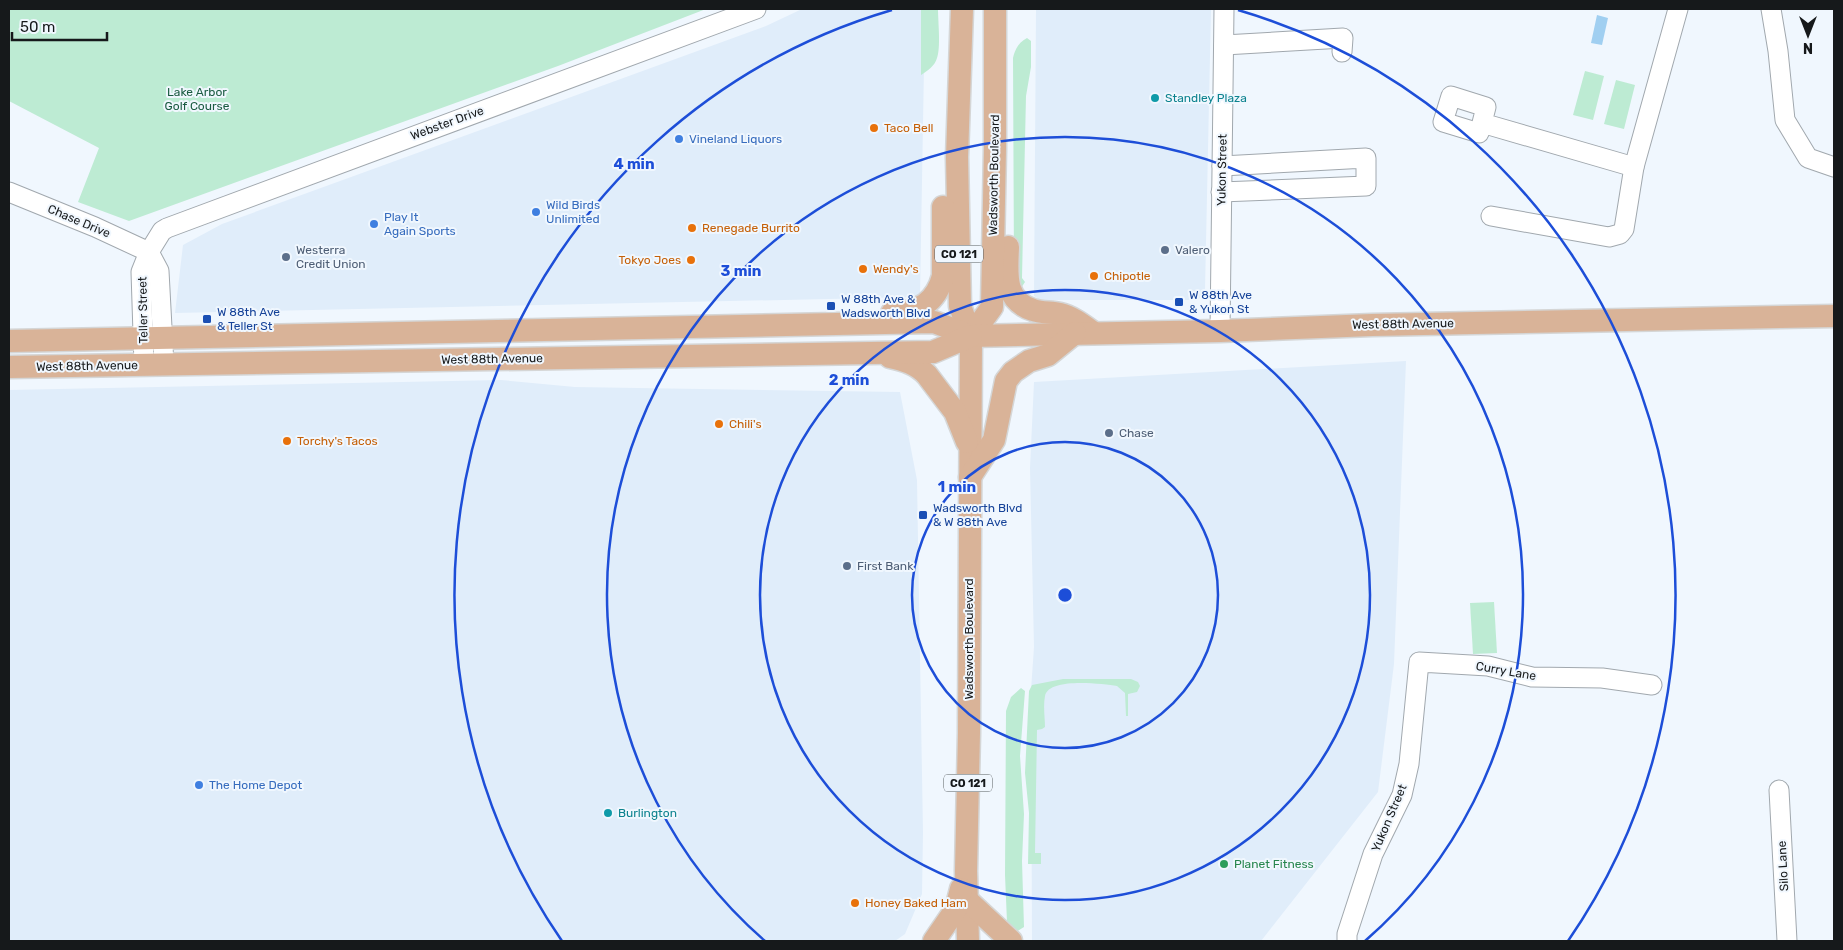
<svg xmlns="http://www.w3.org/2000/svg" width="1843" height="950" font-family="Rubik,sans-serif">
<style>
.built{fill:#e0edfa}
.green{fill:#bdebd3}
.water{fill:#a0cff1}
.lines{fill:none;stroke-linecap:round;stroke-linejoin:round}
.minor-casing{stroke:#a1a8ae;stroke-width:21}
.major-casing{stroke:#d5d6d6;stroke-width:25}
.minor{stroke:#fff;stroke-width:19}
.major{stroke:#d9b398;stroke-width:22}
.ring{fill:none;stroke:#1d4ed8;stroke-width:2.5}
.culture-dot{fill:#0f9aa8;stroke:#f0f7fe;stroke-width:2}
.food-dot{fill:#e8710a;stroke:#f0f7fe;stroke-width:2}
.shop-dot{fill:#3f7fe0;stroke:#f0f7fe;stroke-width:2}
.service-dot{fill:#5c6f8a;stroke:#f0f7fe;stroke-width:2}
.transit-dot{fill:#1a4fb4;stroke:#f0f7fe;stroke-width:2}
.leisure-dot{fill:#2e9e5b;stroke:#f0f7fe;stroke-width:2}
.labels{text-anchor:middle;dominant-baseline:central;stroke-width:4;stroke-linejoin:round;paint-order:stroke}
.shield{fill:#f0f7fe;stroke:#575c5f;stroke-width:1}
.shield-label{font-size:11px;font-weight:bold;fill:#16191b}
.park-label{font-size:12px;fill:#1a5b41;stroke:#f0f7fe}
.culture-label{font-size:12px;fill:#0d838f;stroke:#f0f7fe;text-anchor:start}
.street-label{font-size:12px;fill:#16191b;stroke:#f0f7fe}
.food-label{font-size:12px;fill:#c56008;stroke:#f0f7fe;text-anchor:start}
.shop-label{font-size:12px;fill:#366cbe;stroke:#f0f7fe;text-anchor:start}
.service-label{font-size:12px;fill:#4e5e75;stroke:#f0f7fe;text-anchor:start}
.transit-label{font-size:12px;fill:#164399;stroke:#f0f7fe;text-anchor:start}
.leisure-label{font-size:12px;fill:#27864d;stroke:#f0f7fe;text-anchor:start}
.centre{fill:#1d4ed8;stroke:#f0f7fe;stroke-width:2.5}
.ring-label{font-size:15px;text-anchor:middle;font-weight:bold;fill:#1d4ed8;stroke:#f0f7fe;stroke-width:4;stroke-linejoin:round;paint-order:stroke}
</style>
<rect width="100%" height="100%" fill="#f0f7fe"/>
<g class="built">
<polygon points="802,9 925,9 920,297 175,313 183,245 222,224 766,26"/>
<polygon points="1036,9 1211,9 1205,290 1198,300 1040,300 1034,296"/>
<polygon points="1406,361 1394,664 1378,792 1261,941 1032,941 1031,690 1034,647 1030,468 1034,382"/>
<polygon points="501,380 575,387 900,392 917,480 923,833 922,894 905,934 895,941 9,941 9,390"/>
</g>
<g class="green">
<polygon points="9,9 706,9 558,66 129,221 78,202 99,148 9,101"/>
<path d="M921 9H938C938 21 941 48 937 58 935 66 927 71 921 75Z"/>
<path d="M1027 38 1031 41V67L1026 96 1022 278 1025 282 1021 288 1014 269 1013 58C1015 49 1019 42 1027 38Z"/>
<polygon points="1585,71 1604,76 1593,120 1573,115"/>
<polygon points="1616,80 1635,85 1624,129 1604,124"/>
<polygon points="1494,602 1497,653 1473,654 1470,603"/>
<path d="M1063 679H1131L1138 682 1140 686 1137 692 1128 694V716H1126L1125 693 1117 686C1102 684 1049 677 1045 696 1043 706 1045 718 1045 727L1042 729 1037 730 1035 853H1041V864H1028L1029 813 1025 773 1029 691 1032 685Z"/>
<polygon points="1021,688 1025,691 1020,756 1024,814 1022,861 1024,927 1016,932 1007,922 1005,875 1006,711 1011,697"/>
</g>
<polygon class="water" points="1597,15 1608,18 1602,45 1591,43"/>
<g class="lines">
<defs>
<g id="minor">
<polyline points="1771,9 1778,51 1785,120 1808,158 1834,167"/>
<polyline points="1224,45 1343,38 1342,52"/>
<polyline points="1482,123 1486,107 1451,96 1443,122 1479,133 1482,123 1634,167"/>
<polyline points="9,192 95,227 149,252"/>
<polyline points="1221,192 1366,186 1366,158 1222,166"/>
<polyline points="1491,216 1609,237 1620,234 1624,229 1634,167 1678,9"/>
<polyline points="149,252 159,271 164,365"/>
<polyline points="1220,331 1224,9"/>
<polyline points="144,365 141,272 149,252 162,231 167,228 756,9"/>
<polyline points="1779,790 1787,941"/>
<polyline points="1347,941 1347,934 1373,854 1402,795 1409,764 1419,662 1488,666 1532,677 1602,678 1652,685"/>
</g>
<g id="major">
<polyline points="962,9 957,157 960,306 971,336 969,733 966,871 968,941"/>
<path d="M1008 247C1007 274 1003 300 1033 310 1041 313 1051 312 1060 314 1073 317 1084 326 1094 333"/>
<path d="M892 313C919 312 936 303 943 276V207"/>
<polyline points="971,336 992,307 995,148 995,9"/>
<polyline points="9,341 934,322 971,336 1220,331 1372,325 1834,316"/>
<path d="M890 357C904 360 917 364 927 375L955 412 967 442"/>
<polyline points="9,367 933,352 971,336"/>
<polyline points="970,477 994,440 1006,381 1013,372 1029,361 1048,355 1075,333"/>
<polyline points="967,900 1011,941"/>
<polyline points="934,941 956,909 961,889"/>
</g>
</defs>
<use href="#minor" class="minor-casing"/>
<use href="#major" class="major-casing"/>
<use href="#minor" class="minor"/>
<use href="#major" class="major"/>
</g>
<g class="ring">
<circle cx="1065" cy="595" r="153"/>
<circle cx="1065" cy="595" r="305"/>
<path d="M765 941A458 458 0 1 1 1365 941"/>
<path d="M562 941A610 610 0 0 1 892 10M1238 10A610 610 0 0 1 1568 941"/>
</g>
<g class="culture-dot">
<circle cx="1155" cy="98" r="5"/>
<circle cx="608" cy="813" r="5"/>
</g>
<g class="food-dot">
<circle cx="874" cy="128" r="5"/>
<circle cx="692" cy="228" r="5"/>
<circle cx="691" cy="260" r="5"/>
<circle cx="863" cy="269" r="5"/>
<circle cx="1094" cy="276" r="5"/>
<circle cx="719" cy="424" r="5"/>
<circle cx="287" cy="441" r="5"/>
<circle cx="855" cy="903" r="5"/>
</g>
<g class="shop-dot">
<circle cx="679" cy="139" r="5"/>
<circle cx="536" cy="212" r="5"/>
<circle cx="374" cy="224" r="5"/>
<circle cx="199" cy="785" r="5"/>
</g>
<g class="service-dot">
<circle cx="1165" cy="250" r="5"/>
<circle cx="286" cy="257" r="5"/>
<circle cx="1109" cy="433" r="5"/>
<circle cx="847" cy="566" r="5"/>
</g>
<g class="transit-dot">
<rect x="1174" y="297" width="10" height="10" rx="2.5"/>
<rect x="826" y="301" width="10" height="10" rx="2.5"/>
<rect x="202" y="314" width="10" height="10" rx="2.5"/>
<rect x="918" y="510" width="10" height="10" rx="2.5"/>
</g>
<circle class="leisure-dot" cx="1224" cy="864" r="5"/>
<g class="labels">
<g class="shield">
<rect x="935" y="245.5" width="48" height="17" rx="4"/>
<rect x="944" y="774.5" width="48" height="17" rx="4"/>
</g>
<g class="shield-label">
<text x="959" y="254">CO 121</text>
<text x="968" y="783">CO 121</text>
</g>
<g class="park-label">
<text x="197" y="92">Lake Arbor<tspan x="197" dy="14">Golf Course</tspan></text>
</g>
<g class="culture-label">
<text x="1165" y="98">Standley Plaza</text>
<text x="618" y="813">Burlington</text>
</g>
<g class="street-label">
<text transform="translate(447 123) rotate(-20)">Webster Drive</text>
<text transform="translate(1222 170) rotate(-89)">Yukon Street</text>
<text transform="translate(994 175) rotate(-89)">Wadsworth Boulevard</text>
<text transform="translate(79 221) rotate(23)">Chase Drive</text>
<text transform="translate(143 310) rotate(-91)">Teller Street</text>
<text transform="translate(1403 324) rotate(-1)">West 88th Avenue</text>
<text transform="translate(492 359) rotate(-1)">West 88th Avenue</text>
<text transform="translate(87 366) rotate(-1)">West 88th Avenue</text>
<text transform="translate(969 639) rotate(-90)">Wadsworth Boulevard</text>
<text transform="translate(1506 671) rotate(10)">Curry Lane</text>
<text transform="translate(1389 818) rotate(-67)">Yukon Street</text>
<text transform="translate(1783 866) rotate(-93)">Silo Lane</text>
</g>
<g class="food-label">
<text x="884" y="128">Taco Bell</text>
<text x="702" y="228">Renegade Burrito</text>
<text x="681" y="260" text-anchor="end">Tokyo Joes</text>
<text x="873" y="269">Wendy's</text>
<text x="1104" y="276">Chipotle</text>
<text x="729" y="424">Chili's</text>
<text x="297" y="441">Torchy's Tacos</text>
<text x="865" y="903">Honey Baked Ham</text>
</g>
<g class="shop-label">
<text x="689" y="139">Vineland Liquors</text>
<text x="546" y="205">Wild Birds<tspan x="546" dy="14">Unlimited</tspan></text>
<text x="384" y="217">Play It<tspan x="384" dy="14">Again Sports</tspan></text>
<text x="209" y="785">The Home Depot</text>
</g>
<g class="service-label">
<text x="296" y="250">Westerra<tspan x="296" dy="14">Credit Union</tspan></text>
<text x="1175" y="250">Valero</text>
<text x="1119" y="433">Chase</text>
<text x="857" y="566">First Bank</text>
</g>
<g class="transit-label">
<text x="1189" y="295">W 88th Ave<tspan x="1189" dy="14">&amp; Yukon St</tspan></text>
<text x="841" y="299">W 88th Ave &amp;<tspan x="841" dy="14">Wadsworth Blvd</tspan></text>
<text x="217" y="312">W 88th Ave<tspan x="217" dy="14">&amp; Teller St</tspan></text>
<text x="933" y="508">Wadsworth Blvd<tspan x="933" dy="14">&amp; W 88th Ave</tspan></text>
</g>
<g class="leisure-label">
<text x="1234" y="864">Planet Fitness</text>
</g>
</g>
<circle cx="1065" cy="595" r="8" class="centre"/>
<g class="ring-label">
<text x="634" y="169">4 min</text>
<text x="741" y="276">3 min</text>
<text x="849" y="385">2 min</text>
<text x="957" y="492">1 min</text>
</g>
<rect width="1843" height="950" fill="none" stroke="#16191b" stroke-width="20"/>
<g transform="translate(1808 35) rotate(180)" stroke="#f0f7fe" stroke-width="4" paint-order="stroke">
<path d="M0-4L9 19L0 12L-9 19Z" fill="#16191b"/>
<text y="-8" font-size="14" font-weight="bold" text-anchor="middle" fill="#16191b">N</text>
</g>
<path d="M12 32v8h95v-8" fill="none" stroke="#16191b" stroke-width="2.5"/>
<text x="20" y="32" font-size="15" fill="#16191b" stroke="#f0f7fe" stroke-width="4" paint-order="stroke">50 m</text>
</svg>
